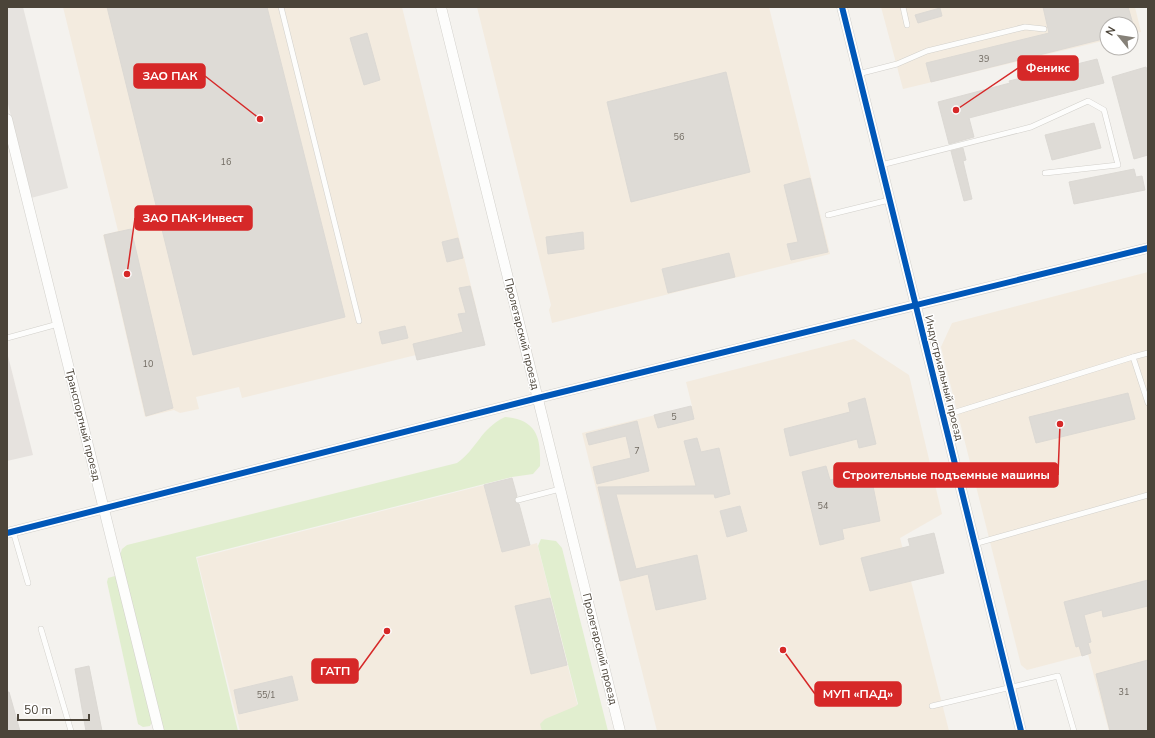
<svg xmlns="http://www.w3.org/2000/svg" width="1155" height="738" font-family="'Nunito Sans',sans-serif">
<style>
.commercial{fill:#f3ebdf}
.industrial{fill:#e6e2de}
.green{fill:#e1eecf}
.parking{fill:#e6e3df}
.building{fill:#dedbd6;stroke:#dcd9d4}
.lines{fill:none;stroke-linecap:round;stroke-linejoin:round}
.lane-casing{stroke:#d2d0cb;stroke-width:6}
.street-casing{stroke:#d2d0cb;stroke-width:11}
.lane{stroke:#fdfdfc;stroke-width:5}
.street{stroke:#fdfdfc;stroke-width:10}
.cycleway-casing{stroke:#fff;stroke-width:8}
.cycleway{stroke:#0057b8;stroke-width:6}
.labels{text-anchor:middle;dominant-baseline:central;stroke-width:3;stroke-linejoin:round;paint-order:stroke}
.number-label{font-size:9px;fill:#706a61}
.street-label{font-size:11px;fill:#4b4439;stroke:#fff}
.leader{fill:none;stroke:#d62828;stroke-width:1.5}
.callout-dot{fill:#d62828;stroke:#fff;stroke-width:1.5}
.callout{fill:#d62828;stroke:#d62828;stroke-width:1.5}
.callout-label{font-size:12px;text-anchor:middle;font-weight:bold;fill:#fff}
</style>
<rect width="100%" height="100%" fill="#f4f2ee"/>
<g class="commercial">
<polygon points="63,7 402,7 477,310 459,314 463,332 422,342 416,355 242,398 239,387 196,397 199,409 180,413 174,410 145,417 103,235 118,231"/>
<polygon points="477,7 769,7 830,254 552,323 549,310 551,305"/>
<polygon points="881,7 1135,7 1141,32 1131,34 1131,24 1107,24 1107,40 903,89"/>
<polygon points="1148,272 1148,731 1109,731 1088,654 1027,670 1021,665 941,347 952,323"/>
<polygon points="854,339 909,375 942,514 900,538 949,731 657,731 582,433 692,406 686,382"/>
<polygon points="512,478 530,545 537,543 584,731 240,731 197,558"/>
</g>
<polygon class="industrial" points="7,352 33,455 7,461"/>
<g class="green">
<path d="M505 417C537 420 541 437 540 466L533 474 512 477 196 557 238 731H162L120 555 122 549 127 545 457 463C478 448 480 429 505 417Z"/>
<polygon points="541,539 556,541 562,548 608,731 542,731 540,724 545,719 576,706 578,704 538,546"/>
<polygon points="115,576 118,579 153,720 150,726 143,727 138,724 107,582 108,578"/>
</g>
<polygon class="parking" points="7,7 23,7 68,188 31,198 7,100"/>
<g class="building">
<polygon points="107,7 267,7 345,317 193,355"/>
<polygon points="1043,7 1128,7 1133,24 1107,24 1107,38 931,82 926,63 1049,33"/>
<polygon points="940,8 942,16 918,23 915,15"/>
<polygon points="367,33 380,80 364,85 350,38"/>
<polygon points="1097,59 1104,83 969,118 974,137 949,144 938,102 1010,83 1009,81"/>
<polygon points="1146,67 1148,74 1148,155 1134,159 1112,77"/>
<polygon points="726,72 750,172 631,202 607,102"/>
<polygon points="1094,123 1101,148 1052,160 1045,135"/>
<polygon points="963,148 966,160 963,161 972,199 964,201 951,151"/>
<polygon points="1134,169 1136,177 1142,176 1145,190 1074,204 1069,182"/>
<polygon points="810,178 828,252 791,260 787,244 798,242 784,185"/>
<polygon points="131,229 173,408 146,416 104,235"/>
<polygon points="583,232 584,249 548,254 546,237"/>
<polygon points="458,238 463,258 447,262 442,242"/>
<polygon points="729,253 735,277 668,293 662,269"/>
<polygon points="470,286 485,345 417,360 413,344 463,332 458,314 466,313 459,288"/>
<polygon points="405,326 408,338 382,344 379,332"/>
<polygon points="1128,393 1135,419 1036,443 1029,417"/>
<polygon points="865,398 876,444 859,448 857,439 790,456 784,429 850,412 848,403"/>
<polygon points="691,406 694,419 658,428 654,415"/>
<polygon points="637,421 649,471 597,484 593,467 631,458 626,436 589,445 586,434"/>
<polygon points="697,438 701,452 719,448 730,494 715,498 714,494 616,494 636,569 697,555 706,599 656,610 648,574 620,581 598,487 696,486 684,441"/>
<polygon points="826,466 830,480 870,471 880,521 842,529 844,539 820,545 802,472"/>
<polygon points="512,478 517,496 514,501 519,504 530,545 502,552 484,485"/>
<polygon points="740,506 747,531 727,537 720,511"/>
<polygon points="934,533 944,573 870,591 861,558 910,546 908,539"/>
<polygon points="1148,580 1148,606 1103,617 1102,610 1084,615 1091,642 1088,643 1091,653 1082,656 1079,646 1076,647 1064,602"/>
<polygon points="550,598 567,665 531,674 515,606"/>
<polygon points="1148,660 1148,731 1110,731 1096,674"/>
<polygon points="89,666 102,731 86,731 75,669"/>
<polygon points="292,676 298,700 239,714 234,690"/>
<polygon points="7,692 9,692 20,731 7,731"/>
</g>
<g class="lines">
<defs>
<g id="lane">
<polyline points="281,7 359,321"/>
<polyline points="903,7 907,25"/>
<polyline points="858,74 897,64 927,51 1025,27 1044,29"/>
<polyline points="881,165 1031,127 1088,101 1104,110 1118,165 1045,173"/>
<polyline points="828,215 889,200"/>
<polyline points="7,338 58,324"/>
<polyline points="1133,357 1148,353"/>
<polyline points="943,416 1133,357 1148,403"/>
<polyline points="518,500 560,489"/>
<polyline points="13,531 28,583"/>
<polyline points="974,544 1148,495"/>
<polyline points="41,629 71,731"/>
<polyline points="932,706 1058,676 1074,731"/>
</g>
<g id="street">
<polyline points="441,7 620,731"/>
<polyline points="842,7 1021,731"/>
<polyline points="7,119 159,731"/>
<polyline points="7,533 538,398 1148,248"/>
</g>
</defs>
<use href="#lane" class="lane-casing"/>
<use href="#street" class="street-casing"/>
<use href="#lane" class="lane"/>
<use href="#street" class="street"/>
<defs>
<g id="cycleway">
<polyline points="842,7 1021,731"/>
<polyline points="7,533 538,398 1148,248"/>
</g>
</defs>
<use href="#cycleway" class="cycleway-casing"/>
<use href="#cycleway" class="cycleway"/>
</g>
<g class="labels">
<g class="number-label">
<text x="984" y="59">39</text>
<text x="679" y="137">56</text>
<text x="226" y="162">16</text>
<text x="148" y="364">10</text>
<text x="674" y="417">5</text>
<text x="637" y="451">7</text>
<text x="823" y="506">54</text>
<text x="1124" y="692">31</text>
<text x="266" y="695">55/1</text>
</g>
<g class="street-label">
<text transform="translate(522 334) rotate(76)">Пролетарский проезд</text>
<text transform="translate(944 378) rotate(76)">Индустриальный проезд</text>
<text transform="translate(83 425) rotate(76)">Транспортный проезд</text>
<text transform="translate(600 649) rotate(76)">Пролетарский проезд</text>
</g>
</g>
<path class="leader" d="M956 110L1018 68M260 119L205 76M127 274L135 218M1060 424L1058 475M387 631L358 671M783 650L815 694"/>
<g class="callout-dot">
<circle cx="956" cy="110" r="4"/>
<circle cx="260" cy="119" r="4"/>
<circle cx="127" cy="274" r="4"/>
<circle cx="1060" cy="424" r="4"/>
<circle cx="387" cy="631" r="4"/>
<circle cx="783" cy="650" r="4"/>
</g>
<g class="callout">
<rect x="1018" y="56" width="60" height="24" rx="4"/>
<rect x="134" y="64" width="71" height="24" rx="4"/>
<rect x="135" y="206" width="117" height="24" rx="4"/>
<rect x="834" y="463" width="224" height="24" rx="4"/>
<rect x="312" y="659" width="46" height="24" rx="4"/>
<rect x="815" y="682" width="86" height="24" rx="4"/>
</g>
<g class="callout-label">
<text x="1048" y="72">Феникс</text>
<text x="170" y="80">ЗАО ПАК</text>
<text x="193" y="222">ЗАО ПАК-Инвест</text>
<text x="946" y="479">Строительные подъемные машины</text>
<text x="335" y="675">ГАТП</text>
<text x="858" y="698">МУП «ПАД»</text>
</g>
<rect width="1155" height="738" fill="none" stroke="#4b4439" stroke-width="16"/>
<g transform="translate(1119 36) rotate(300)"><circle r="19" fill="#ffffff" stroke="#b7b4b0"/>
<path d="M0-3L7 15L0 10L-7 15Z" fill="#868178"/>
<text y="-6" font-size="11" font-weight="bold" text-anchor="middle" fill="#4b4439">N</text>
</g>
<path d="M18 714v6h71v-6" fill="none" stroke="#4b4439" stroke-width="2"/>
<text x="24" y="714" font-size="12" fill="#4b4439" stroke="#ffffff" stroke-width="3" paint-order="stroke">50 m</text>
</svg>
